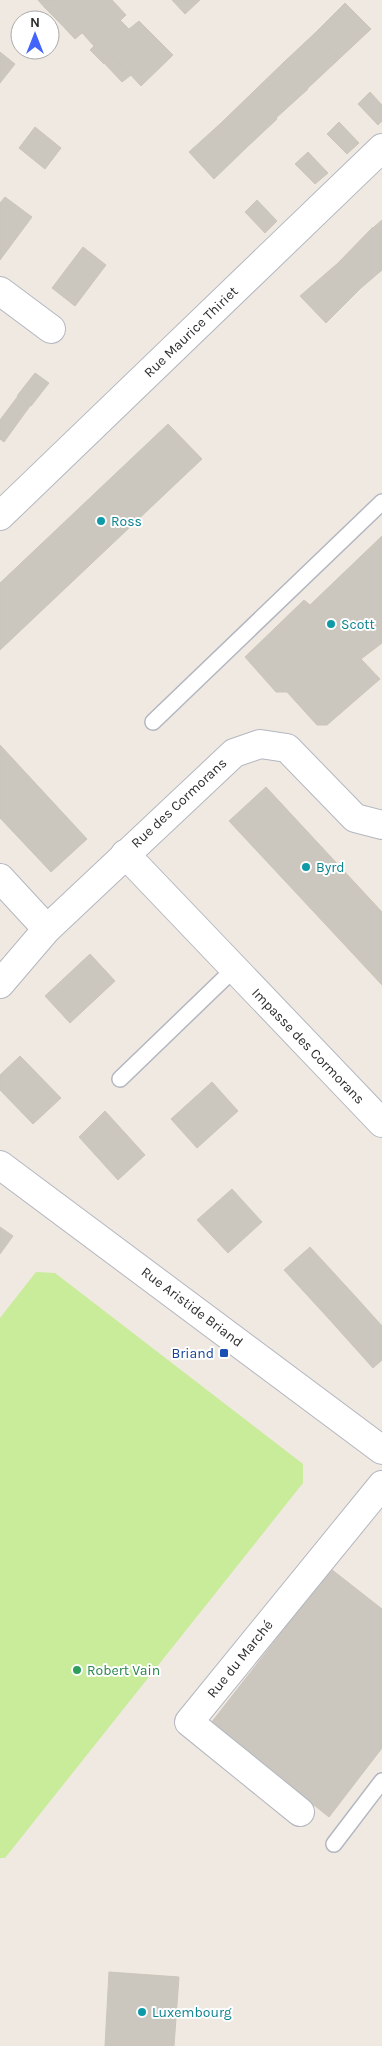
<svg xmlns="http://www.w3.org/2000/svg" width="382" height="2046" font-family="Karla,sans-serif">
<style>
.pitch{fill:#c9ec9a}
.building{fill:#cbc7bf;stroke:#cbc5ba}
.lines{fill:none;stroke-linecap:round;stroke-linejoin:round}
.lane-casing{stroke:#b4b7c1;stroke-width:18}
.street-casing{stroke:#b4b7c1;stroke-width:30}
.lane{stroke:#fff;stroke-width:15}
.street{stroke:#fff;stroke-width:28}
.culture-dot{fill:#0f9aa8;stroke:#fff;stroke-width:2}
.transit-dot{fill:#1a4fb4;stroke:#fff;stroke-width:2}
.leisure-dot{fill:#2e9e5b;stroke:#fff;stroke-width:2}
.labels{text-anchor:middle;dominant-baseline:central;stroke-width:4;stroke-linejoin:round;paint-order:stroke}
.street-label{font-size:14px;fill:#2e2e2e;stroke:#fff}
.culture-label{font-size:14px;fill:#0d838f;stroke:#fff;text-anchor:start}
.transit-label{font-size:14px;fill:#164399;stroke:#fff;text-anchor:end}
.leisure-label{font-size:14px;fill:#27864d;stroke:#fff;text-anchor:start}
</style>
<rect width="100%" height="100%" fill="#efe9e1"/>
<polygon class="pitch" points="36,1272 55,1273 303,1464 303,1483 5,1858 0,1858 0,1318"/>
<g class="building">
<polygon points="38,0 54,0 45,8"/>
<polygon points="54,0 112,0 126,15 94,46 66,15 59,22 45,8"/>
<polygon points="172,0 200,0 185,14"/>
<polygon points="345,3 371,29 339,59 315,33"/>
<polygon points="66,15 82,33 75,39 59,22"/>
<polygon points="120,20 129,29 139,21 173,55 141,86 113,56 104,64 90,50"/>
<polygon points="315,33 339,59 308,88 283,63"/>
<polygon points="0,52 15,64 0,83"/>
<polygon points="113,56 131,75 122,82 105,64"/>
<polygon points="283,63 308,89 276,118 252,93"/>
<polygon points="370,92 382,105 382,121 378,125 358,104"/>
<polygon points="252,93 277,119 245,149 221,123"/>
<polygon points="339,122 359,143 347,154 327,134"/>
<polygon points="221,123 245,149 214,179 189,152"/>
<polygon points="35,127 61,148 45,169 19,148"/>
<polygon points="308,152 328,173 315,184 295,164"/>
<polygon points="5,197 32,217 0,260 0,203"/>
<polygon points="257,200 277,221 265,233 245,212"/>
<polygon points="382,220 382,236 374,227"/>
<polygon points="373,227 382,236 382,270 361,288 338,263"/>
<polygon points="83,247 106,265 75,306 52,288"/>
<polygon points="338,263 361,288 326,323 300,296"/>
<polygon points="35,373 49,383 31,406 17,396"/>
<polygon points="18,396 30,406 4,442 0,439 0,420"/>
<polygon points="168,424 202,459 0,650 0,583"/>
<polygon points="382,536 382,643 361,659 380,679 327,725 317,725 287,692 276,692 245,657 304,600 310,605"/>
<polygon points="0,745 87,839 51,872 0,818"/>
<polygon points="266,787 382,912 382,985 229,821"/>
<polygon points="90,954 115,981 70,1023 45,996"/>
<polygon points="20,1056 61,1098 33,1124 0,1090 0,1075"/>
<polygon points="212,1082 238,1111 197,1148 171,1119"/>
<polygon points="105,1111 145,1155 118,1180 79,1137"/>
<polygon points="232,1189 262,1222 228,1253 197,1220"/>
<polygon points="0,1227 13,1236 0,1254"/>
<polygon points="310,1247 355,1296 329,1319 284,1270"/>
<polygon points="355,1296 382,1326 382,1360 373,1368 329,1319"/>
<polygon points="331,1569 382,1609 382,1748 329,1817 211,1723"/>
<polygon points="109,1972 179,1977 174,2046 105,2046"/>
</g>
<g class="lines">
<defs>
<g id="lane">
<polyline points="153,722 382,502"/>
<polyline points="120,1079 234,969"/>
<polyline points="334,1844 382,1781"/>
</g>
<g id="street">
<polyline points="0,291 51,329"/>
<polyline points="0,516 382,148"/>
<polyline points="125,854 382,1123"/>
<polyline points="0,878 47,929"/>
<polyline points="0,984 47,929 234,753 260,744 287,748 355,818 382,825"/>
<polyline points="0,1165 382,1450"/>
<polyline points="300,1812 189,1722 382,1485"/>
</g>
</defs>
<use href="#lane" class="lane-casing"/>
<use href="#street" class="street-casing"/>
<use href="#lane" class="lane"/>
<use href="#street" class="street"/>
</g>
<g class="culture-dot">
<circle cx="101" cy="521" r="5"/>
<circle cx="331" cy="624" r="5"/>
<circle cx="306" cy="867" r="5"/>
<circle cx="142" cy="2012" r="5"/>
</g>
<rect class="transit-dot" x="219" y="1348" width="10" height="10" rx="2.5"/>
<circle class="leisure-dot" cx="77" cy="1670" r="5"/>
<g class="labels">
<g class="street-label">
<text transform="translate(191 332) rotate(-44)">Rue Maurice Thiriet</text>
<text transform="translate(179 803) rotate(-43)">Rue des Cormorans</text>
<text transform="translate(308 1046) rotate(46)">Impasse des Cormorans</text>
<text transform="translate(192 1307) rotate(37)">Rue Aristide Briand</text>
<text transform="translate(240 1659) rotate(-51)">Rue du Marché</text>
</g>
<g class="culture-label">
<text x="111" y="521">Ross</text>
<text x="341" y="624">Scott</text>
<text x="316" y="867">Byrd</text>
<text x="152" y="2012">Luxembourg</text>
</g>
<g class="transit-label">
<text x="214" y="1353">Briand</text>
</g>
<g class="leisure-label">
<text x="87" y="1670">Robert Vain</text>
</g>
</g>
<g transform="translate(35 35)"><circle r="24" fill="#ffffff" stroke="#ababab"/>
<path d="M0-4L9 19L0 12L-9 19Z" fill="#4264fb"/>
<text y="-8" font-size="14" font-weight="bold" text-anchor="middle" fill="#2e2e2e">N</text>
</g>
</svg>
